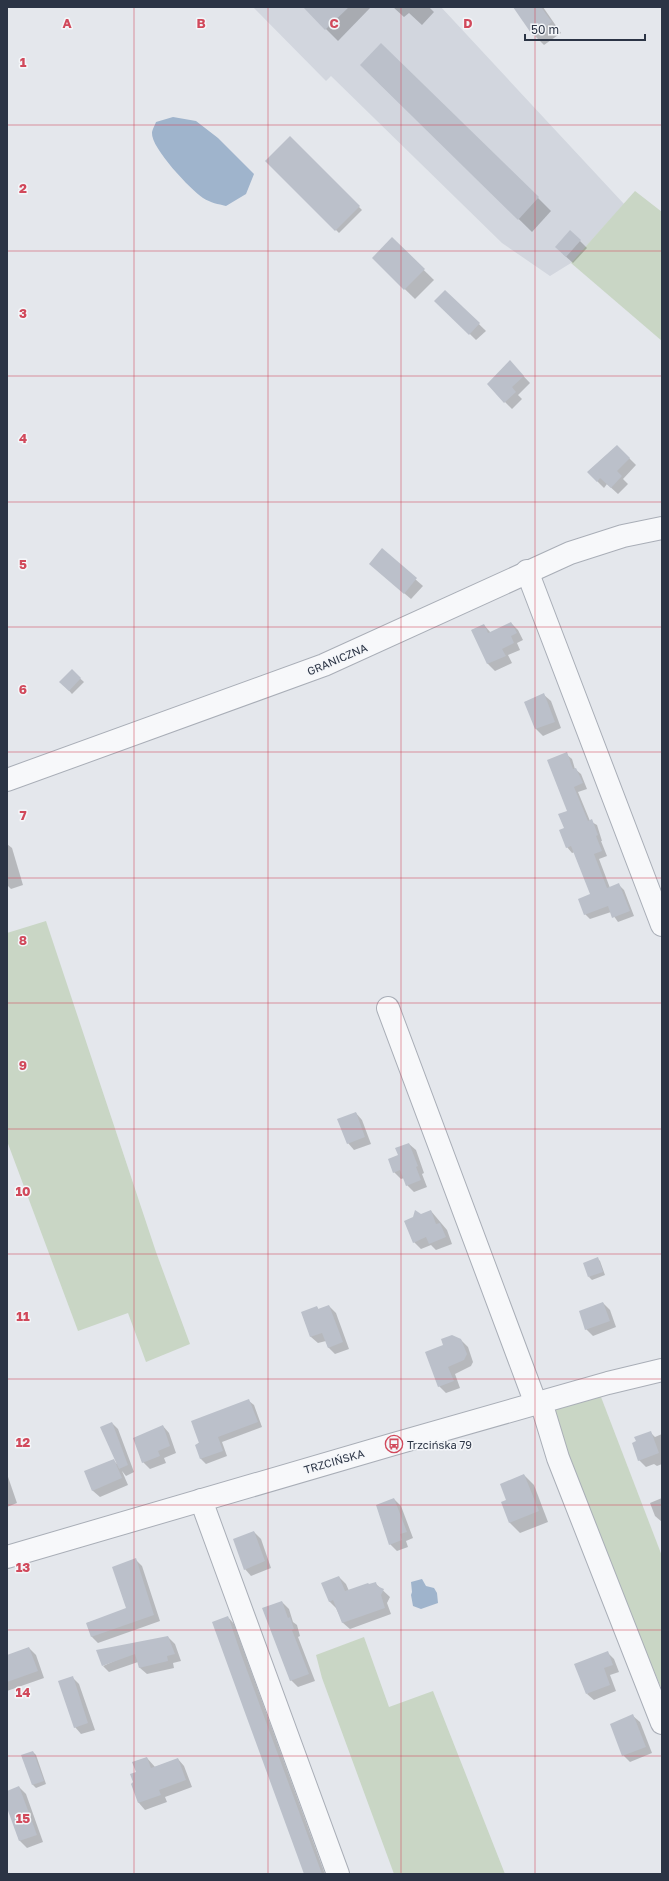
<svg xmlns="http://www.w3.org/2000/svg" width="669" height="1881" font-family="'Golos Text',sans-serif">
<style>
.built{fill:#d2d6de}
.green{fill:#c9d6c5}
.water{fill:#9fb4cc}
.shadow{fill:#0003}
.building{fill:#bbc0ca}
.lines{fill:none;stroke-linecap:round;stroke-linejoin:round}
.minor-casing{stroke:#a9aeb7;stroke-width:24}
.minor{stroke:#f7f8fa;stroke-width:22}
.grid{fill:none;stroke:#d1495b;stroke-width:1;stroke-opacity:0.55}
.labels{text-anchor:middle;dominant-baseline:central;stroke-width:3;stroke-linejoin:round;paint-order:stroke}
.street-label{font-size:11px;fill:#2b3445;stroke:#f4f6f9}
.poi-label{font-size:11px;fill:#2b3445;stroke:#f4f6f9;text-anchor:start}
.grid-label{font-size:13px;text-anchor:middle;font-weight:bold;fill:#d1495b;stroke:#f4f6f9;stroke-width:3;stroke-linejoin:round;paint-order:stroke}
</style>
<rect width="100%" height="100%" fill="#e4e7ec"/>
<polygon class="built" points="253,7 441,7 624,204 571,263 550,276 502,243 331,76 326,81"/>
<g class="green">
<polygon points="635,191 662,212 662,341 571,263"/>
<polygon points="46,921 156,1252 190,1344 146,1362 128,1313 78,1331 7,1141 7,933"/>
<polygon points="601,1397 662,1556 662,1690 585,1505 549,1410"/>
<polygon points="364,1637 389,1707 433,1691 505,1874 394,1874 322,1678 316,1655"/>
</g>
<g class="water">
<path d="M173 117 196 121 218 138 254 174 246 194 226 206C218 204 211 203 203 198 191 190 151 148 152 133 152 130 155 125 156 122Z"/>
<polygon points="422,1579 426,1586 434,1588 437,1593 438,1603 421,1609 413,1606 411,1595 412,1592 411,1582"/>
</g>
<g class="shadow">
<polygon points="304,7 371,7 338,41"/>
<polygon points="393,7 429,7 434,12 422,25 409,13 404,17"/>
<polygon points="514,7 543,7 561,33 544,45 534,35"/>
<polygon points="375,79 538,198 551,211 532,232"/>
<polygon points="290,138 362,210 339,233 266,161"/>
<polygon points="570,231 587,248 573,263 563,254"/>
<polygon points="392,239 434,280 415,299 373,258"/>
<polygon points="445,291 486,331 476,340 436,301"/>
<polygon points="510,362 530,383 518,395 522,399 512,409 505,402"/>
<polygon points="617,446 636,465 623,479 628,484 618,494 607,484 604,488 588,472"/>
<polygon points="382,550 423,586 411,599 377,570"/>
<polygon points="511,623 518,630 523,640 517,643 520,650 508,655 512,663 495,671 488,664 472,630 484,625 491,633"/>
<polygon points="72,671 84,682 72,694 61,682"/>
<polygon points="544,695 551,701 561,728 543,736 536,729 525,702"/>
<polygon points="566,754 572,759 575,769 581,774 587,789 578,792 590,821 597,825 602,841 601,841 607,856 599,859 610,888 619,885 624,890 634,916 618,922 611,912 590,919 585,914 592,895 575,852 572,853 567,847 565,829 569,811"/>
<polygon points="7,844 12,848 23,885 11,889 7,885"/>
<polygon points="356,1113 362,1120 371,1144 354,1150 348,1143"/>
<polygon points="409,1144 416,1150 424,1173 422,1174 427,1187 414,1192 407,1185 404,1178 401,1179 394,1172 399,1156"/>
<polygon points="431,1211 447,1230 452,1244 436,1250 431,1245 421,1249 414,1242 414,1218"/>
<polygon points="597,1258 600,1261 605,1275 592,1280 589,1277"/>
<polygon points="603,1303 610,1310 616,1327 593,1336 586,1329"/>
<polygon points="329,1306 336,1313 349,1349 335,1354 328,1347 326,1341 318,1343 311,1337 302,1313 317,1307 319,1310"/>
<polygon points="461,1340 468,1347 473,1362 471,1366 455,1374 460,1388 446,1393 439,1386 427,1352"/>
<polygon points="249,1401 254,1405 262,1427 222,1442 227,1456 206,1464 201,1459 196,1445"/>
<polygon points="112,1423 118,1429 134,1472 126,1476 122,1471 128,1485 100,1497 93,1491 86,1472 113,1460 117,1464"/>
<polygon points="163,1426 169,1433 176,1453 164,1458 166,1463 150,1469 143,1462"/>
<polygon points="650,1432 655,1437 662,1434 662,1464 657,1466 654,1464 646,1467 639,1460"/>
<polygon points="7,1474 17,1503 7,1507"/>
<polygon points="524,1475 534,1485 548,1522 520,1533 510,1523 507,1500"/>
<polygon points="662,1498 662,1522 655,1516 650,1503"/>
<polygon points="394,1499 401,1506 413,1538 406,1541 408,1547 397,1551 390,1544"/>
<polygon points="254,1532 261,1539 271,1568 251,1576 245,1569"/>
<polygon points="135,1559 142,1566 160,1621 98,1643 92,1637 87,1623 128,1609"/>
<polygon points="339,1577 346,1584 349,1591 375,1583 390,1597 387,1603 391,1614 350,1629 343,1623 336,1608 329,1601"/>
<polygon points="282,1602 289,1609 293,1622 297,1625 300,1636 298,1637 315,1681 298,1687 291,1680"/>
<polygon points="228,1617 234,1624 325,1874 305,1874"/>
<polygon points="168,1637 175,1644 181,1661 173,1663 174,1668 147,1674 140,1668 138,1662 109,1672 103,1666"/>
<polygon points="29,1648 36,1655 44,1678 7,1691 7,1656"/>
<polygon points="607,1652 614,1659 619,1672 610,1675 616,1691 594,1700 587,1694"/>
<polygon points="72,1677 79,1684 95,1730 81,1734 75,1727"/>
<polygon points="633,1716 640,1722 652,1753 630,1762 623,1755"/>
<polygon points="33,1752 36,1755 46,1784 36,1788 33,1785 22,1756"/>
<polygon points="147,1758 155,1767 178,1759 184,1766 192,1787 165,1797 167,1802 145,1810 139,1803 132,1784 135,1783 137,1773"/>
<polygon points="19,1787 26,1794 43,1842 27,1848 20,1841 7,1805 7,1792"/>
</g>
<g class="building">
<polygon points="303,7 349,7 325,30"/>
<polygon points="513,7 541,7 552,22 533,36"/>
<polygon points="381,43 539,197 518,220 360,65"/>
<polygon points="290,136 360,206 335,231 265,161"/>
<polygon points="570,230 581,240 566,257 555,247"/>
<polygon points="392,237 425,269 404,290 372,258"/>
<polygon points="445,290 480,323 469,335 434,301"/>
<polygon points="510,360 524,376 512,387 516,392 504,403 487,384"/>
<polygon points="617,445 630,458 617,471 622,476 611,488 600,478 597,482 587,472"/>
<polygon points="382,548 417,578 404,594 369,564"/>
<polygon points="511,622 517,633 511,636 514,643 502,649 506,656 487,664 471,630 484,624 488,633"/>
<polygon points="72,669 81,678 69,691 59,682"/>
<polygon points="544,693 555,722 535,729 524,702"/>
<polygon points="567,752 573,769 576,768 583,783 574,787 588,821 592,819 598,835 596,836 602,851 594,854 607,888 619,883 630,911 612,918 608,906 584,915 578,899 590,894 571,846 566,848 559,830 564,828 558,814 567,811 547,760"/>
<polygon points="356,1112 365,1137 347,1144 337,1119"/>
<polygon points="409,1143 418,1166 416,1167 421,1180 406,1186 400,1170 393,1173 388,1159 398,1155 395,1148"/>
<polygon points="415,1210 421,1214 431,1210 436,1224 440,1223 446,1237 429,1244 426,1237 413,1243 404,1221 413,1217"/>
<polygon points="598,1257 603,1272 588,1277 583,1263"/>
<polygon points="603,1302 610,1321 585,1330 579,1311"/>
<polygon points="329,1305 343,1342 328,1348 322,1333 310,1337 301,1312 317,1306 318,1309"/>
<polygon points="452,1335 461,1339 467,1354 464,1360 448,1367 454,1381 438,1387 425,1352 443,1345 441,1339"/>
<polygon points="249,1399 258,1422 218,1437 223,1451 200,1459 195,1445 199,1443 191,1421"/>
<polygon points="112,1422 128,1465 119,1469 100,1427"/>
<polygon points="163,1425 170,1446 158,1451 160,1456 142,1463 133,1438"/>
<polygon points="651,1431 659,1453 638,1461 632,1443 636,1441 634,1437"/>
<polygon points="114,1459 122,1478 92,1491 84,1471"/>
<polygon points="524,1474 539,1511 509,1523 501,1502 506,1500 500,1484"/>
<polygon points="394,1498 407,1532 400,1534 402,1540 389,1545 376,1505"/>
<polygon points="254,1531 265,1561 244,1570 233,1539"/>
<polygon points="136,1558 154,1615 91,1637 86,1623 126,1608 112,1567"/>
<polygon points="339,1576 345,1591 368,1583 369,1584 376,1582 377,1586 384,1589 381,1595 385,1608 342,1623 333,1600 329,1602 321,1583"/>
<polygon points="282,1601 288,1618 290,1617 294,1629 292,1630 309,1674 290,1681 262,1608"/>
<polygon points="228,1616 241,1654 322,1874 304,1874 244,1710 212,1622"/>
<polygon points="168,1636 175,1654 167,1656 168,1661 139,1668 135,1654 102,1666 96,1650"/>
<polygon points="29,1647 38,1671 7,1682 7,1655"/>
<polygon points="608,1651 613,1665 604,1668 610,1685 586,1694 574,1664"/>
<polygon points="73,1676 88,1723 74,1728 58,1681"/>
<polygon points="633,1714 646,1747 622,1756 610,1724"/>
<polygon points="33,1751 44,1781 32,1785 21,1755"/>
<polygon points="147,1757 151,1768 178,1758 186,1780 159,1790 161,1795 138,1803 131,1784 133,1782 130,1774 136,1772 132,1762"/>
<polygon points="19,1786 37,1835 19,1841 7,1808 7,1791"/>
</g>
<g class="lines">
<defs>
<g id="minor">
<polyline points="527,571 662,925"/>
<polyline points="7,780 324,665 570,553 623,536 662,528"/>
<polyline points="388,1008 536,1404"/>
<polyline points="541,1402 558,1458 662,1723"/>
<polyline points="201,1500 338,1874"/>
<polyline points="7,1557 394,1444 608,1383 662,1370"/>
</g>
</defs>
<use href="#minor" class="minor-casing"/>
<use href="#minor" class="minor"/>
</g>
<path class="grid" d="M134 7V1874M268 7V1874M401 7V1874M535 7V1874M7 125H662M7 251H662M7 376H662M7 502H662M7 627H662M7 752H662M7 878H662M7 1003H662M7 1129H662M7 1254H662M7 1379H662M7 1505H662M7 1630H662M7 1756H662"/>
<defs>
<symbol id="bus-ring" viewBox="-11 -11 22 22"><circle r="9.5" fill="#f4f6f9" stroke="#d1495b" stroke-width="1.5"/><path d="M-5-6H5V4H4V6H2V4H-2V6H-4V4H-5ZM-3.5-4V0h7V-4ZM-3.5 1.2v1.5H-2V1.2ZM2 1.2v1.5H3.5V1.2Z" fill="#d1495b"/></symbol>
</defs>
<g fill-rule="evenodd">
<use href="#bus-ring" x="384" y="1434" width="20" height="20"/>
</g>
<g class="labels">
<g class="street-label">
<text transform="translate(337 659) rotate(-23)">GRANICZNA</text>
<text transform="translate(334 1461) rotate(-16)">TRZCIŃSKA</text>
</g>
<g class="poi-label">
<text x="407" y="1444">Trzcińska 79</text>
</g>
</g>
<g class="grid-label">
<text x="67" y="28">A</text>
<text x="201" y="28">B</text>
<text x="334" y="28">C</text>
<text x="468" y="28">D</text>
<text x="23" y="67">1</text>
<text x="23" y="193">2</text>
<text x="23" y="318">3</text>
<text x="23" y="443">4</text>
<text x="23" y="569">5</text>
<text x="23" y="694">6</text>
<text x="23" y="820">7</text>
<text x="23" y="945">8</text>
<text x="23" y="1070">9</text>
<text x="23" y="1196">10</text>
<text x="23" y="1321">11</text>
<text x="23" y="1447">12</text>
<text x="23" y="1572">13</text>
<text x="23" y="1697">14</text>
<text x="23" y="1823">15</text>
</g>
<rect width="669" height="1881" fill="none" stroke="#2b3445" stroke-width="16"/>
<path d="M525 34v6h120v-6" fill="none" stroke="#2b3445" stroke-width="2"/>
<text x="531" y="34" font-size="12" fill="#2b3445" stroke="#f4f6f9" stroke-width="3" paint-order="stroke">50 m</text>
</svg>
